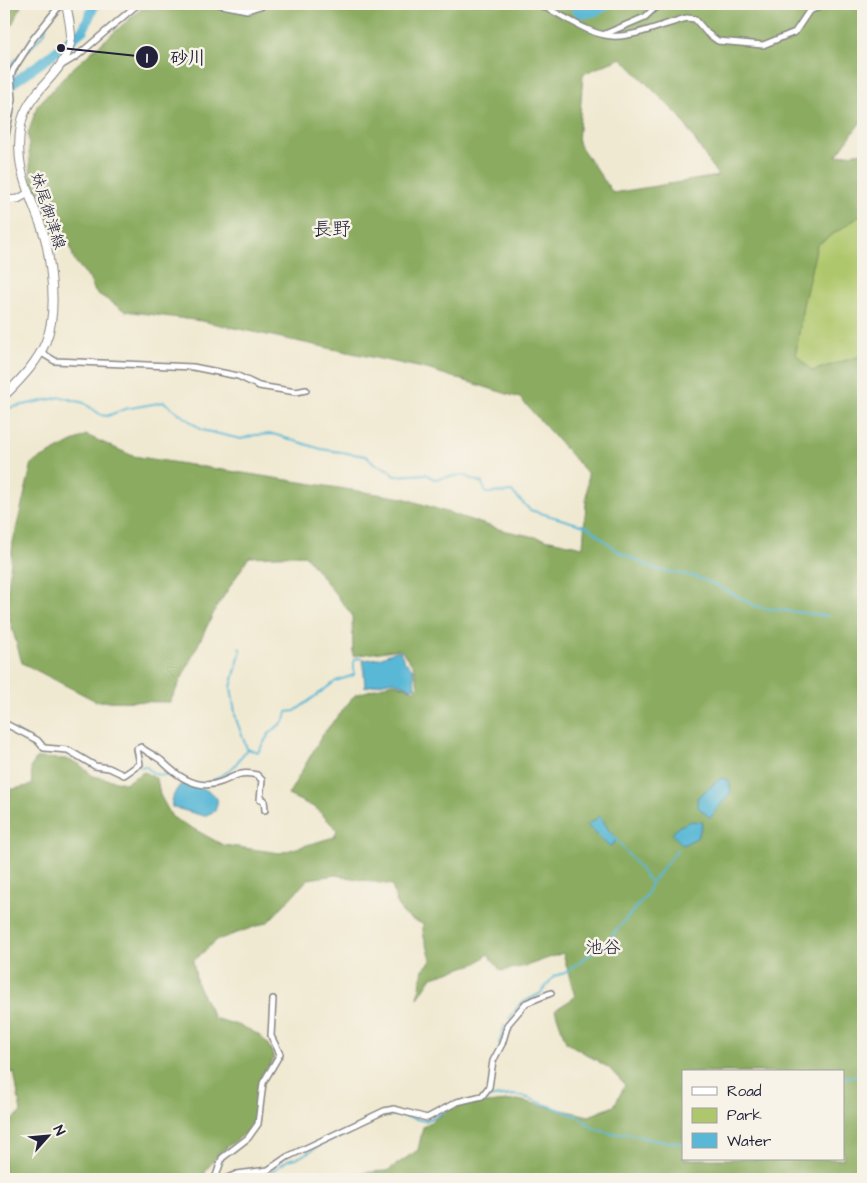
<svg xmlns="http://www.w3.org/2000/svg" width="867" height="1183" font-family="'Architects Daughter','Klee One',sans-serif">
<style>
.green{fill:#afc76c;stroke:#687454}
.forest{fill:#8bac60;stroke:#56674e;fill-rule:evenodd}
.water{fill:#58b8d6;stroke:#3d6d88}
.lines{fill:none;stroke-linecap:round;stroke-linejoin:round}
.stream{stroke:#58b8d6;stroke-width:2}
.river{stroke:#58b8d6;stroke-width:10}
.minor-casing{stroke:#898686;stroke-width:8}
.secondary-casing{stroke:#898686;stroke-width:9}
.primary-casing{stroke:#898686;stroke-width:10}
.minor{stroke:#fff;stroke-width:5}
.secondary{stroke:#fff;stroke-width:7}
.primary{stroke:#fff;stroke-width:8}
.labels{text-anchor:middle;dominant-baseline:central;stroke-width:5;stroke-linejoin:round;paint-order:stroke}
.street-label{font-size:16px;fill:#22223b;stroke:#f7f3e8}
.neighbourhood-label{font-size:18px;fill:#22223b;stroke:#f7f3e8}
.quarter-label{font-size:19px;fill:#22223b;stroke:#f7f3e8}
.leader{fill:none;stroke:#22223b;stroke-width:2}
.callout-dot{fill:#22223b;stroke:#f7f3e8;stroke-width:2}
.mark-label{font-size:15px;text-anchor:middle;font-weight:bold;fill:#fff}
.callout-label{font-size:18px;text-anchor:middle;font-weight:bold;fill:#22223b;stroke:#f7f3e8;stroke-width:5;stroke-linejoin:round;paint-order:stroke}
</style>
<rect width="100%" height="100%" fill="#f7f3e8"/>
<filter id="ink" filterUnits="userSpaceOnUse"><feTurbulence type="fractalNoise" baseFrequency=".02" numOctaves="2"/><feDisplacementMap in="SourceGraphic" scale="10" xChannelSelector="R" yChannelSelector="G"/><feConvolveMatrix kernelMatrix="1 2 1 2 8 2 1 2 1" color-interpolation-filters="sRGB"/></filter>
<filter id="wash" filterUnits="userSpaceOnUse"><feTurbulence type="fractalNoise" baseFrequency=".0096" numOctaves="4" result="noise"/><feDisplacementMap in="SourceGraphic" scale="20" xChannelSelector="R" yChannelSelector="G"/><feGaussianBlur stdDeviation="1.12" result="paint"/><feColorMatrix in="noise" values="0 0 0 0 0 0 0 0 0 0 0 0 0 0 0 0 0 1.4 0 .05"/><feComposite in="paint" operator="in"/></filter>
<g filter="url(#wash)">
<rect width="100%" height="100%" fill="#f0e9d1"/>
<polygon class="green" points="863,179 863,353 858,362 793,387 785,222"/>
<g class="forest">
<polygon points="4,4 22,4 4,41"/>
<path d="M210 4H685L690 7 693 4H863V119L836 156 863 152V214L817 245 803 305 796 354 812 371 863 355V1179H352L355 1173 387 1171 418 1150 423 1127 454 1106 518 1100 589 1116 614 1106 625 1085 609 1068 566 1042 555 1010 575 997 563 953 526 966 501 971 488 954 477 963 432 977 418 998 423 969 431 961C429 945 422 942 423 924 399 915 398 909 392 885L335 875 308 879 268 922 217 940 193 961 197 984 214 1018C239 1026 268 1030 274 1059L262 1074 256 1101 255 1121 242 1136 218 1154 205 1172 206 1179H4V1128L21 1112 14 1072 4 1074V791L32 785 31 767 37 758 66 759 79 764 93 776 125 783 144 772 157 779 160 795 172 817 223 845 280 853 334 837 337 830 316 808 288 795 323 734 355 695 393 683 414 690 418 686 414 667 400 649 353 656 352 615 305 555 249 557 216 608 170 702 96 701 22 663 6 607 13 542 32 463 86 435 133 456 403 498 502 530 583 547 588 474 520 398 427 369 202 321 125 311 95 292 89 278 74 260 68 238 52 232 31 181 28 134 37 106 73 68 141 9H208ZM621 58 681 118 718 176 613 193 578 143 583 74ZM683 1072H843V1159H683Z"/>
</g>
<g class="water">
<polygon points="397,651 400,651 404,661 413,669 415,687 411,688 393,681 365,687 363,660 379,658"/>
<polygon points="721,778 729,780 731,792 710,818 698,807 697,798"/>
<path d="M184 782C192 786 214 790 217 799 218 802 216 808 215 811L204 816 172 807C170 800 177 786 184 782Z"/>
<polygon points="600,816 610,832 617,839 611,846 607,845 587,825"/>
<polygon points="691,821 703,822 698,837 683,845 672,834 678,827"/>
</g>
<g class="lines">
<g class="stream">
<polyline points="28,51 45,32 46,26"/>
<polyline points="4,72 21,54"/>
<polyline points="4,409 61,397 84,403 101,415 107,416 125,409 164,402 202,430 241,439 255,435 273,434 321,449 366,456 374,464 387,469 395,476 426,474 434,479 462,475 482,483 486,493 512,492 530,510 588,527 619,552 658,570 693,576 714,584 757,607 828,616"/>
<polyline points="239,648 241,650 231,687 236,719 247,749"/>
<polyline points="12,730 21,735"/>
<path d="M139 767 146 766C158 781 164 772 179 778"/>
<polyline points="210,782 232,769 247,749 258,752 269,734 285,720 287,712 295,711 336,681 354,675 354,659 362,658"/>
<polyline points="616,839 651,883"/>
<polyline points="509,1019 520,1004 541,993 554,976 565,973 607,941 646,896 651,883 678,849"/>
<polyline points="499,1044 505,1025"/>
<polyline points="843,1078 863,1074"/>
<polyline points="489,1096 491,1087"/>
<polyline points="481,1098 515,1095 525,1097 580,1117 593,1128 613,1134 627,1133 651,1140 683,1143"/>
<polyline points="243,1176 262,1176 270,1173 288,1160 300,1157 324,1143 345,1135 379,1116 399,1115 425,1121 444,1112"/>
</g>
<g class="river">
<path d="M572 4 581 13C592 14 600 10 608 4"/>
<polyline points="4,89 48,58 83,30 95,4"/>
</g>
</g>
</g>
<g filter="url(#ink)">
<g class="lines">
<defs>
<g id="minor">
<polyline points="217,4 247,10 266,4"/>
<path d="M537 4C562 13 585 34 612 36 633 38 666 23 687 18L695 19 707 33 718 41 763 45 795 32 809 11 827 4"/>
<polyline points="605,34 645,17 659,4"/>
<polyline points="62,65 77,56 138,4"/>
<polyline points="4,145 13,99 11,76 13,70 33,39 61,4"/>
<polyline points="40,352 55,361 193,367 238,376 259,386 296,392 306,390"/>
<path d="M4 723 37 740 44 748 68 750 95 766 109 768 124 775 140 764 137 749 141 747C147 753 157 756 163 762 178 777 198 791 221 782 237 776 238 771 257 775L262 780 260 800H264L265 810"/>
<polyline points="215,1179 222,1158 248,1138 258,1124 263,1083 280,1054 271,1036 273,999"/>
<polyline points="225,1179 237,1174 268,1170 287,1157 384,1111 394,1109 427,1118 457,1102 482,1096 489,1087 493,1061 502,1044 508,1024 526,1003 551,993"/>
</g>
<polyline id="secondary" points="4,200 18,199 27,194"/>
<path id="primary" d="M4 396C45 356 58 333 51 275 49 258 47 240 40 223 27 188 14 165 21 125 27 89 67 75 71 38 71 26 68 15 66 4"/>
</defs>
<use href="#minor" class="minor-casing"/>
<use href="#secondary" class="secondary-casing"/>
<use href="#primary" class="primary-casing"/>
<use href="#minor" class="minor"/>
<use href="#secondary" class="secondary"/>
<use href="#primary" class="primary"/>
</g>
</g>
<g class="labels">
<g class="street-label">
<text transform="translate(48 211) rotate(72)">妹尾御津線</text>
</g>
<g class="neighbourhood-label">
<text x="603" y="947">池谷</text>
</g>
<g class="quarter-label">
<text x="332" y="229">長野</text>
</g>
</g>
<path class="leader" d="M61 48L147 57"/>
<g class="callout-dot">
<circle cx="61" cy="48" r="5"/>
<circle cx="147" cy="57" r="12"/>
</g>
<g class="mark-label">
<text x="147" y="63">1</text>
</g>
<g class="callout-label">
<text x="188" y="64">砂川</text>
</g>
<rect width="867" height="1183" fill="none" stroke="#f7f3e8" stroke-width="20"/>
<rect x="682" y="1070" width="162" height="90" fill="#f7f3e8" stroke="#a29fa3"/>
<rect x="692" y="1087" width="25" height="8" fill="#ffffff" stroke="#a29fa3"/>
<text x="727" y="1096" font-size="15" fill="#22223b">Road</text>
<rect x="692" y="1108" width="25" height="15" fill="#afc76c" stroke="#a29fa3"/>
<text x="727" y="1120" font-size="15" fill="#22223b">Park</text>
<rect x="692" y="1133" width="25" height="15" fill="#58b8d6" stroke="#a29fa3"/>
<text x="727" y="1146" font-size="15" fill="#22223b">Water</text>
<g transform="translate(48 1136) rotate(63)" stroke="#f7f3e8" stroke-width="4" paint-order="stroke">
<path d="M0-4L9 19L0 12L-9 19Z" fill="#22223b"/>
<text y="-8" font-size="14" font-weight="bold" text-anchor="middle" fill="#22223b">N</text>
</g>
</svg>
